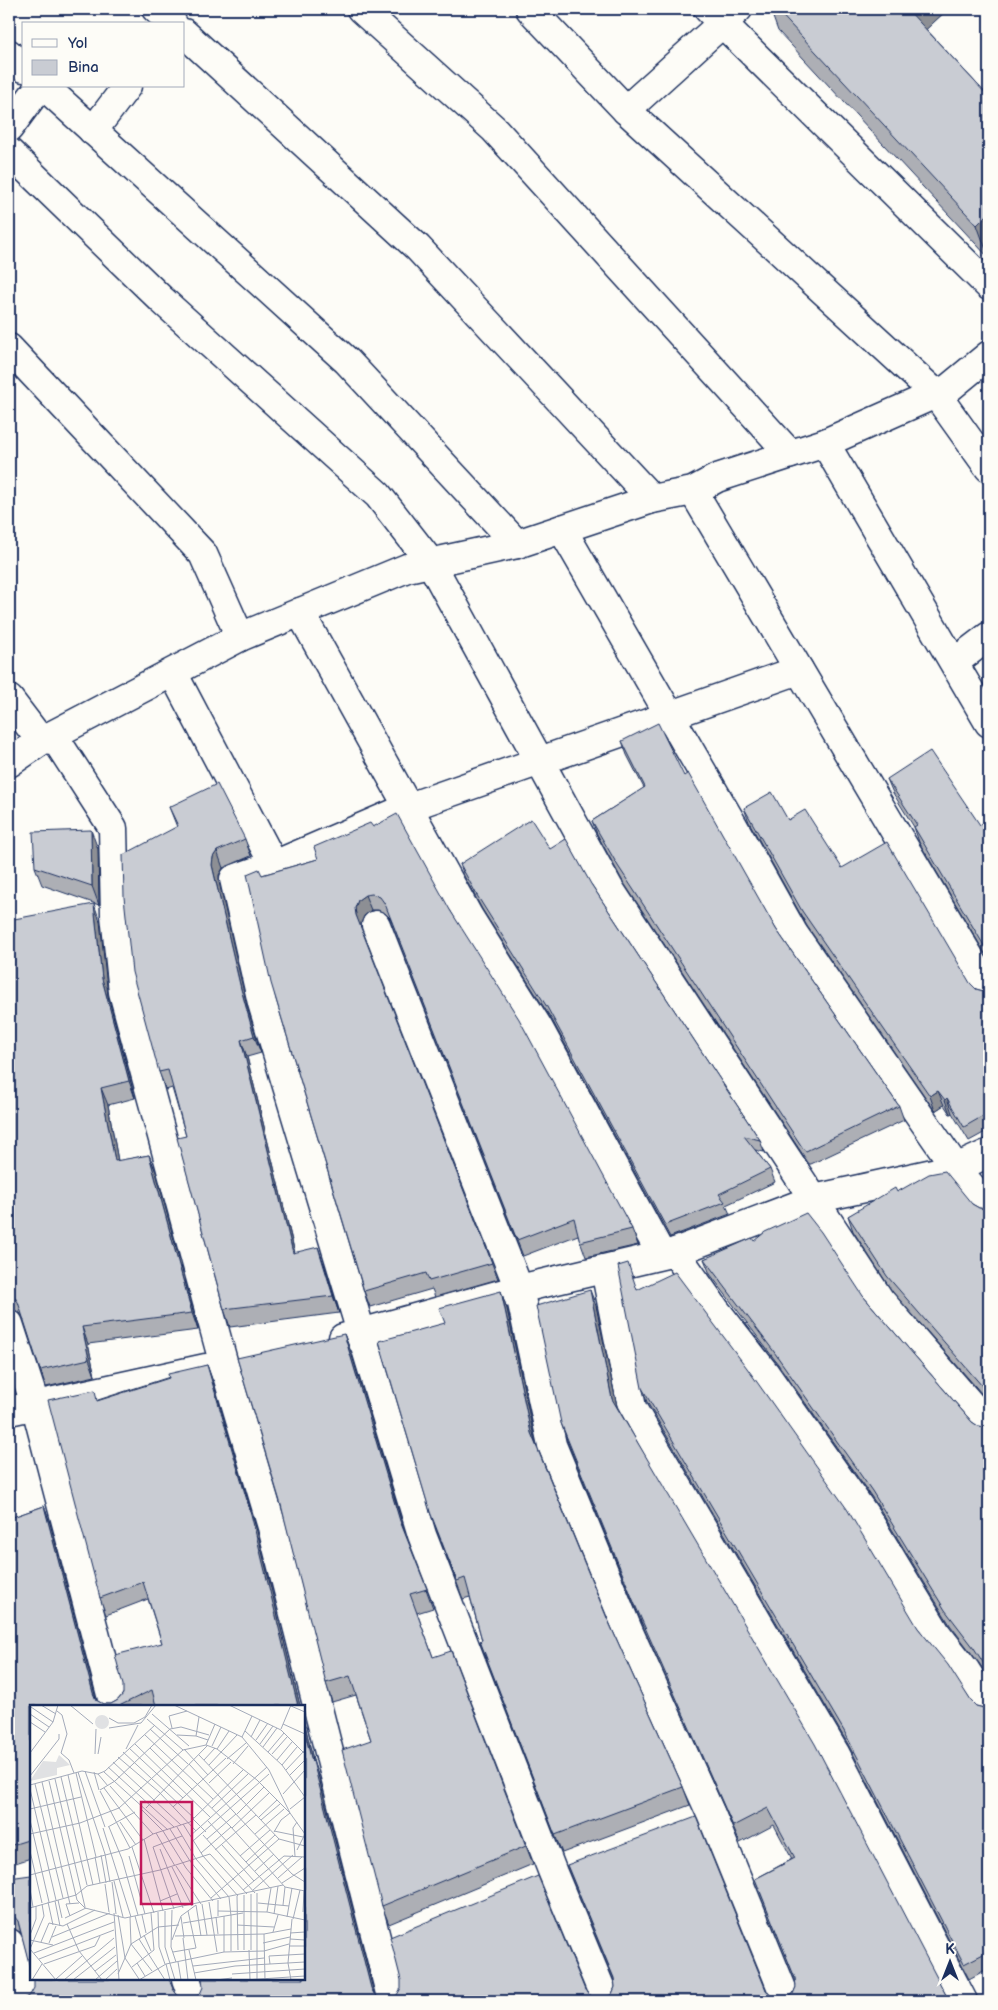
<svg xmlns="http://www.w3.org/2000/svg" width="998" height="2010" font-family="'Balsamiq Sans',sans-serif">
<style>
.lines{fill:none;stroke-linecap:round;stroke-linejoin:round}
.minor-casing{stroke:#1b2f5e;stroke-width:31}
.tertiary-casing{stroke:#1b2f5e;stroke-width:31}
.minor{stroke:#fdfcf7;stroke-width:28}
.tertiary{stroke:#fdfcf7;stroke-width:28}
.wall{fill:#adafb5;stroke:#1b2f5e}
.shaded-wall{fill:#8d8f94;stroke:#1b2f5e}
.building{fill:#c9ccd3;stroke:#1b2f5e}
.inset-road{fill:none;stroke:#a3aaba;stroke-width:1}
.view{fill:#c2185b;fill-opacity:0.15;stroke:#c2185b;stroke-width:2.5}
.inset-edge{fill:none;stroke:#1b2f5e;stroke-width:2.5}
</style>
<rect width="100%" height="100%" fill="#fdfcf7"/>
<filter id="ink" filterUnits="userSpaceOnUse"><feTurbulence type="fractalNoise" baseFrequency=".02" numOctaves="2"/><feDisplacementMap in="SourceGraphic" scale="10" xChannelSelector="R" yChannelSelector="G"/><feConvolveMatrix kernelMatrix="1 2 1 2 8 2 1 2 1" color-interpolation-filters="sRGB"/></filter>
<g filter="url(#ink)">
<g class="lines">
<defs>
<g id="minor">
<polyline points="156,9 173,24"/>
<polyline points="361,9 494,129 790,454"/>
<polyline points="530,9 626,110 936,394 989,468"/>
<polyline points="708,9 989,286"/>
<polyline points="184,33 418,248 652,499"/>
<polyline points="9,54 24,68"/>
<polyline points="44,86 347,361 517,544"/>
<polyline points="626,110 738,9"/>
<polyline points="9,128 40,86"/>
<polyline points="93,131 127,86"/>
<polyline points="9,152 162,300 378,495 431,563 609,888 880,1300 989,1426"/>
<polyline points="9,348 203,554 240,637"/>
<polyline points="825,443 989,723"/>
<polyline points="693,491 989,990"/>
<polyline points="562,529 729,818 794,934 956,1168 989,1208"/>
<polyline points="300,612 469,917 538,1027 661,1254"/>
<polyline points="955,662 989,636"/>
<polyline points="173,673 274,865"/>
<polyline points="9,699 41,741"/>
<polyline points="53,735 113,828 115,915 123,992 224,1365 272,1527 392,2001"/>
<polyline points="376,925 519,1289 552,1445 628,1630 711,1814 787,2001"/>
<polyline points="675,1252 715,1309 765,1373 865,1515 937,1634 966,1671 989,1707"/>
<polyline points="605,1269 632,1408 835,1753 963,2001"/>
<polyline points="9,1324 35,1404 114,1706"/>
<polyline points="343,1338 519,1289 675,1252 814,1199 956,1168 989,1153"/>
<polyline points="9,1411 206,1368"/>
<polyline points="9,1943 25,2001"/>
<polyline points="186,1979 194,2001"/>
<polyline points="606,2001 553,1873 422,1535 262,1003 234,879 274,865 409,807 799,670"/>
</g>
<polyline id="tertiary" points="9,763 41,741 240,637 407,568 517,544 652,499 693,491 717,478 825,443 949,388 989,355"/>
</defs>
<use href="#minor" class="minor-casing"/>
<use href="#tertiary" class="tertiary-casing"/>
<use href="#minor" class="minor"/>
<use href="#tertiary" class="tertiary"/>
</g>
<g class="wall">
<polygon points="770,9 948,9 926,29 989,97 989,258 778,31"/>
<polygon points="622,741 684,776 776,929 899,1106 904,1120 811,1164 809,1164 622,880 597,834 592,821 644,788 627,755"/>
<polygon points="887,779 980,825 989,819 989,960 919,842 914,827 893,793"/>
<polygon points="169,807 245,839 251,856 223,868 219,875 219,882 247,1006 261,1053 247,1057 295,1253 324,1264 339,1313 230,1327 224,1309 186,1136 172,1088 166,1090 159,1072 177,827"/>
<polygon points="744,808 788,820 976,989 983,991 989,990 989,1130 969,1141 952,1113 950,1114 944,1105 935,1111 807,926 749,822"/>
<polygon points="373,827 450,910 632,1229 638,1245 586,1257 578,1235 523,1256 391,919 385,913 378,910 371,910 364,916 361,923 361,929 498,1279 435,1297 432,1289 370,1307 364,1291 262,875 318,859"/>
<polygon points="98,849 99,905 42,885 35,867"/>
<polygon points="550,849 591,884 760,1140 764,1152 755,1150 770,1169 775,1182 726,1205 730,1214 670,1237 552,1020 482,909 464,876 460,864"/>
<polygon points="9,920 100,921 108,996 135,1098 108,1105 118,1161 149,1155 156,1172 198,1330 88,1344 95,1376 46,1387 23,1317 20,1313 13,1309 9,1298"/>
<polygon points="897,1192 972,1204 979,1208 987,1209 989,1207 989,1402 892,1291 853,1231 848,1216"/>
<polygon points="754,1241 863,1296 972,1422 978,1426 986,1427 989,1425 989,1678 979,1663 950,1625 878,1506 778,1364 710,1274 704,1259"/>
<polygon points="501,1291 507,1309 537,1447 607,1618 683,1787 690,1805 562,1853 480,1641 482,1640 470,1597 463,1599 430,1512"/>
<polygon points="596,1306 617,1406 946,1995 948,2001 9,2001 14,1999 23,1999 171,1984 173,1989 178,1996 186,1999 304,1979 304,1721 314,1764 319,1778 374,1994 381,1999 585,1990 590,1996 597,1999 606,1998 612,1994 615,1987 615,1981 574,1882 567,1865 766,1990 771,1996 778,1999 786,1999 793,1994 796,1987 796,1980 755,1879 792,1859 774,1825 740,1843 642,1624 567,1440 561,1423"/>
<polygon points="344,1334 351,1352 406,1535 433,1608 417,1613 433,1657 526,1846 533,1864 389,1924 382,1906 371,1740 356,1695 332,1702 326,1683"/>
<polygon points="207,1365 213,1382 257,1531 300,1706 31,1706 31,1858 9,1865 9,1493 13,1517 44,1506 50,1523 96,1700 103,1704 111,1704 118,1700 162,1643 148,1599 106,1615 100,1598 98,1400"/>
<polygon points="642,1388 918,1628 971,1701 976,1706 984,1708 989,1706 989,1968 969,1979 849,1746 647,1402"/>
<polygon points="9,1878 21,1934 20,1932 13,1928 9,1928"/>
</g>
<g class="shaded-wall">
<polygon points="905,9 948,9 916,39"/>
<polygon points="989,213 989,258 977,225"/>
<polygon points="91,830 98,849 99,905 92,886"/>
<polygon points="217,851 223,868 219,875 219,882 247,1006 261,1053 254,1036 241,989 212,865 213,857"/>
<polygon points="365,895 371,910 364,916 361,923 361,931 356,915 355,908 358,900"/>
<polygon points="94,904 100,921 108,996 135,1098 129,1081 102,979"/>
<polygon points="241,1040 247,1057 299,1270 293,1253"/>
<polygon points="101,1088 108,1105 121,1178 115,1161"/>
<polygon points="938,1091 944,1105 935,1111 930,1096"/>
<polygon points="947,1098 952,1113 950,1114 945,1100"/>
<polygon points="149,1155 156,1172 198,1330 192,1313"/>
<polygon points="318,1247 324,1264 339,1313 333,1296"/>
<polygon points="590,1290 596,1306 619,1416 612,1399"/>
<polygon points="501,1291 507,1309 537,1451 531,1433"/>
<polygon points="82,1327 88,1344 95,1376 89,1359"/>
<polygon points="344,1334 351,1352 407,1540 400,1521"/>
<polygon points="207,1365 213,1382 257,1531 300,1706 298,1706"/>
<polygon points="9,1493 16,1535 10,1518 9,1511"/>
<polygon points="44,1506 50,1523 98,1706 93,1693"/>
<polygon points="304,1721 314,1764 319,1778 376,2001 371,1988 312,1762 304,1729"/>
</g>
<g class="building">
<polygon points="776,9 907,9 989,97 989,213 977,225"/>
<polygon points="658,723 684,776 688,773 776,929 899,1106 806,1151 804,1150 618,866 592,821 645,787 622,741"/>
<polygon points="930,751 980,825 989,819 989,954 914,827 917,825 887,779"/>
<polygon points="217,784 245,839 217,851 213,857 212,865 241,989 254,1036 241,1040 293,1253 318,1247 333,1296 224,1309 177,1138 186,1136 168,1070 159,1072 132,972 124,897 123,855 178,826 169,807"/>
<polygon points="772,792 788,820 805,810 842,868 887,842 970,983 976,989 983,991 989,990 989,1121 985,1115 964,1127 947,1098 945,1100 938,1091 930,1096 802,911 744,808"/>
<polygon points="397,814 450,910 519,1019 632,1229 580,1242 574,1218 517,1240 385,904 380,897 372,894 365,895 358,900 355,908 356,915 492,1263 429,1281 426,1273 364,1291 271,983 247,874 259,869 262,875 318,859 314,847 370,823 373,827"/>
<polygon points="531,819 550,849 566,839 591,884 760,1140 744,1136 770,1169 719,1194 725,1202 665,1225 547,1007 478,897 460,864"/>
<polygon points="91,830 92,886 35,867 33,832"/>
<polygon points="94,904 102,979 129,1081 101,1088 115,1161 149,1155 192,1313 82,1327 89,1359 40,1370 18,1302 14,1296 9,1293 9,920"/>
<polygon points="945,1171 972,1204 979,1208 987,1209 989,1207 989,1394 887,1276 848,1216 895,1188 897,1192 929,1174"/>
<polygon points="806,1213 821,1232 863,1296 972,1422 978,1426 986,1427 989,1425 989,1672 974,1648 945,1610 872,1491 772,1349 704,1259 752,1238 754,1241 765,1232"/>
<polygon points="628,1263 637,1290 675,1272 747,1368 847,1509 918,1628 948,1665 971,1701 976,1706 984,1708 989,1706 989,1951 964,1964 844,1731 642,1388 618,1266"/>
<polygon points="590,1290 612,1399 815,1744 946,1995 932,2001 9,2001 9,1996 14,1999 23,1999 30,1995 34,1988 34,1979 169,1979 173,1989 178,1996 186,1999 194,1998 200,1994 203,1987 202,1979 304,1979 304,1729 312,1762 313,1761 371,1988 374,1994 381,1999 390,1999 397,1995 401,1988 401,1980 390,1937 538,1876 585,1990 590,1996 597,1999 606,1998 612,1994 615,1987 614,1978 567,1865 696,1817 766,1990 771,1996 778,1999 786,1999 793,1994 796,1987 795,1978 755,1879 795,1858 768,1808 733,1826 636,1607 561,1423 536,1306"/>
<polygon points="501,1291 531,1433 607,1618 683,1787 555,1835 480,1641 482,1640 465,1578 457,1581 430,1512 379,1341 445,1323 439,1308"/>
<polygon points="344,1334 400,1521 427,1589 410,1594 433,1657 451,1651 526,1846 382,1906 342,1750 371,1740 350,1676 326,1683 281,1505 237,1358"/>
<polygon points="207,1365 251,1514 298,1706 156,1706 152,1690 119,1706 31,1706 31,1839 9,1846 9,1511 10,1518 44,1506 93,1693 96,1700 103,1704 111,1704 118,1700 123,1694 123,1685 115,1655 162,1643 143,1582 100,1598 48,1400 95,1390 97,1401 169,1378 168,1374"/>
<polygon points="31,1875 31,1971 18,1921 13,1915 9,1912 9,1878"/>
</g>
</g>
<g transform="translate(30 1705)">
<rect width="275" height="275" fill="#fdfcf7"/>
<path d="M65 17a7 7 0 1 1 14 0a7 7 0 1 1-14 0ZM29 50 40 60 27 63V70L0 76 13 56 26 57Z" fill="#e0e1e3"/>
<path class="inset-road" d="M11 0 26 9M40 0 63 19M144 0 212 32 239 65 260 108M199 0 251 25 275 49M261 1 275 7M1 2 23 17M27 6 32 10 37 29 31 48 39 55 44 68M0 9 19 22M122 9 159 41M79 13 88 18H104L115 12 122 0M117 14 153 45M0 17 15 27M253 19 275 29M79 23 111 18 126 0M142 23 139 11 157 6M120 24 158 59M251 24 261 0M215 26 252 60 275 92M115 30 183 94M147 30 166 31 178 35M166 31 169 12M212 32 222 11M221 32 230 15M226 35 238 18M105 39 181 113M230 39 243 21M176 40 185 19M182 41 191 22M233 42 247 23M99 43 153 93M120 43 201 122 255 182 275 186M96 44 108 20M154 44 178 70M187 44 199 26M93 47 164 113M238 47 254 28M0 48 23 17 28 0M65 49 66 24M68 49 71 32M242 49 257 32M169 50 249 134 275 141M88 52 129 87 166 126M197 54 216 38M174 55 185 43M247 55 262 37M83 57 151 120M159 59 262 169 275 177M203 59 218 41M179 60 207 30M252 60 267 42M78 62 144 122M256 65 275 45M55 66 75 122M48 67 75 149 80 177M64 67 69 85M74 67 138 125M46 68 66 152M68 69 78 81M38 70 63 180M260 70 275 55M0 71 29 34V29M31 72 57 180M25 74 55 202M19 76 47 195 55 203 95 213 253 180M12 77 40 199M179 78 201 57M5 79 33 193M0 80 52 66 68 69 75 66 125 20M80 81 123 129M74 83 113 135M0 84 26 195M70 85 85 76 140 24 151 22 179 30M70 86 100 143M253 89 275 65M143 102 196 53M116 103 178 40M182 103 218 69M0 104 51 92M111 104 133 126 156 163 183 196M260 104 275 92M207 109 234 82M229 112 247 95M163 114 176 127M0 115 19 197M231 115 250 99M178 116 240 183M90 117 106 140M153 119 173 151 208 191M78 122 105 107M79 122 92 154 108 210M147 122 166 154M73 123 101 212M202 123 239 88M140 124 160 156 191 194M244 126 273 132M244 127 251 115 260 108M126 128 145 161M0 129 50 118 89 103 153 45 176 40 187 44 227 75 260 108 275 129M225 129 254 104M173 130 225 188M160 131 237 62M114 134 133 206M177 134 206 109M163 136 239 69M192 140 224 176M102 142 124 208M130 144 153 203M185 145 226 110M267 145 275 129M0 146 12 198M171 148 201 122M71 150 76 178M99 151 115 209M210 151 240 125M265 151 263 123 267 117M65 152 70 178M166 154 199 192 201 211M216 157 245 130M146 161 171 199M142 162 162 201M225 166 244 149M0 170 98 144 123 129 160 117 213 65M248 173 272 152M84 176 93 212M82 177 86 209M252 178 275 163M75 179 79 207M0 184 3 202M213 185 254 151 275 152M223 185 263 150M207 191 208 245M181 193 249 134M28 195 32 213M25 196 30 221M130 196 147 189M18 197 23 220M179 197 187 247M228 198 259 201M172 199 177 230M253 200 255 182M0 203 46 190 57 181 130 165 180 149 217 189M144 204 123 142 152 131M142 205 141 242 146 257M135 206V242L145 275M188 206 237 207 275 215M128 207 129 242 135 259M237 207 241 183M273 207 274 186M84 208 89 275M121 208 124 245M244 209 248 181M88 210 95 253M112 210 116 228M40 211 36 199 49 198M105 211 111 233M188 211V195M194 211V247M100 212 101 239 122 266M151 212 154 233M186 212 188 229M257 212 262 183M35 213 56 203M263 214 270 185M153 218 213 208M37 219 49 246 72 275M207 220 244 222M243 227 248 210M260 228 275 227M234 229 235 275M0 230 6 214V201M114 230 121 246M145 231 234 229 261 224M22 232 80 208M153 233 158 275M109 234 135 275M260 234 275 235M0 235 23 240M142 235 151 211 166 200 171 231M11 237 19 218 33 221 65 205M19 238 26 221M233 238 260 232M259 241H275M0 244 14 211 12 199M0 244 26 275M159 245 166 275M214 245V190M219 245 220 275M221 245V189M201 246V211M143 247 166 243 158 206M4 248 84 217M95 253 109 274M9 254 84 225M148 257 151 275M107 258 115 271M14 259 65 241 70 231M136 259 140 275M240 259 239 251 275 249M163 261 234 253M102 262 124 245M65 266 86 250M164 268 205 261 275 257M88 269 101 239 128 222 149 220M202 269 275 264M26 274 52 251M2 275 12 259M34 275 84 233M43 275 85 242M65 275 87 256M75 275 87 264M109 275 136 259 194 247 234 246 259 239M186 275 202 273M215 275 275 271M227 275V188M261 275 258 258 262 214"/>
<path class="view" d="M111 97H162V199H111Z"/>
<rect width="275" height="275" class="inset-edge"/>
</g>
<rect width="998" height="2010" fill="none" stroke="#fdfcf7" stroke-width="30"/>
<rect x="15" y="15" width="968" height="1980" fill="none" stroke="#1b2f5e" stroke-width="2" filter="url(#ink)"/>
<rect x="22" y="22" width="162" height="65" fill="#fdfcf7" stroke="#a3aaba"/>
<rect x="32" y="39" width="25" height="8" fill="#fdfcf7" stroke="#a3aaba"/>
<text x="68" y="48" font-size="15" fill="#1b2f5e">Yol</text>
<rect x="32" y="60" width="25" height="15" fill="#c9ccd3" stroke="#a3aaba"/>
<text x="68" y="72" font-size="15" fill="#1b2f5e">Bina</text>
<g transform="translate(950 1962)" stroke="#fdfcf7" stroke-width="4" paint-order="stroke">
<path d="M0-4L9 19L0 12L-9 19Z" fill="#1b2f5e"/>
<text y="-8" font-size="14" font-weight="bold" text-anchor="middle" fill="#1b2f5e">K</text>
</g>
</svg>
